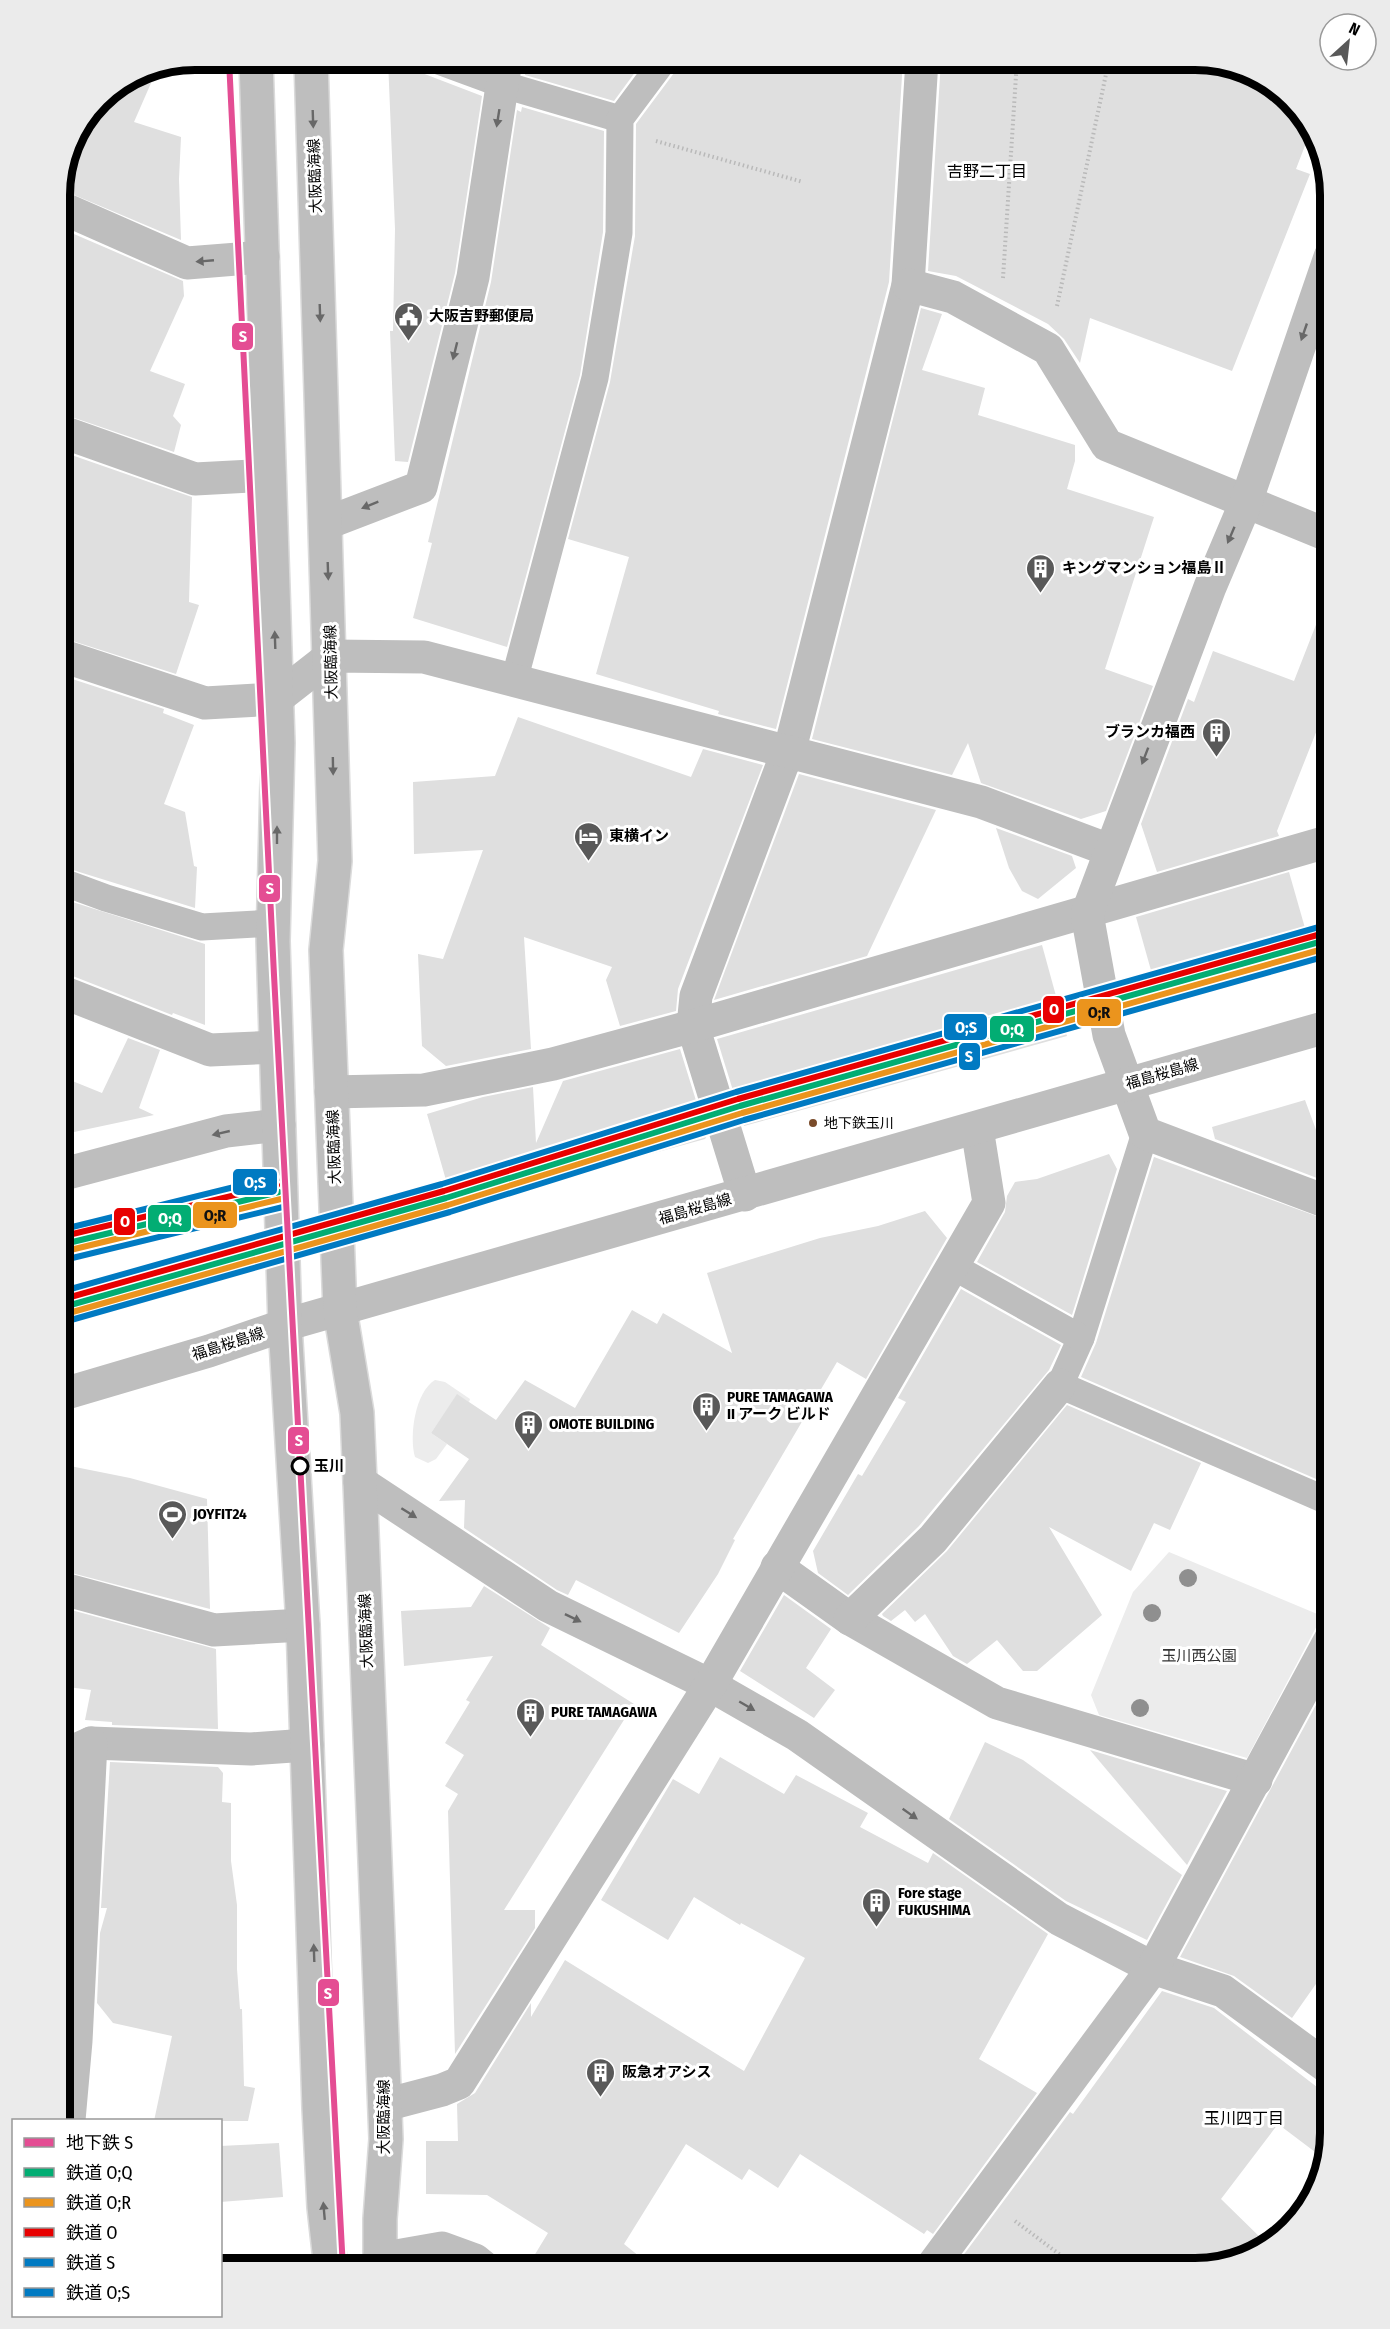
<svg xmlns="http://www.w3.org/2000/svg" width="1390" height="2329" font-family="'Fira Sans Condensed','Noto Sans JP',sans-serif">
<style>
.green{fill:#ececec}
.building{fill:#dfdfdf}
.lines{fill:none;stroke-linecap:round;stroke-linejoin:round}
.primary-casing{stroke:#dbdbdb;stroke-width:36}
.path{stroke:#b9b9b9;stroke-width:4;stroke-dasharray:1.5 3;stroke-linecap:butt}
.service{stroke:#bebebe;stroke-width:27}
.pedestrian{stroke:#bebebe;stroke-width:33}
.minor{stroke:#bebebe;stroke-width:33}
.tertiary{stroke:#bebebe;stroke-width:33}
.primary{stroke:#bebebe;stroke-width:33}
.rail-1-casing{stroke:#fff;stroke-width:10}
.rail-2-casing{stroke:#fff;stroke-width:10}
.rail-3-casing{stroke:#fff;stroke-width:10}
.rail-4-casing{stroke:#fff;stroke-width:10}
.rail-5-casing{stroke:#fff;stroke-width:10}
.rail-1{stroke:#02ad73;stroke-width:6}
.rail-2{stroke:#eb941d;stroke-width:6}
.rail-3{stroke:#e80000;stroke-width:6}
.rail-4{stroke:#007ac2;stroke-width:6}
.rail-5{stroke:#007ac2;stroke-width:6}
.metro-1-casing{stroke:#fff;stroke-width:10}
.metro-1{stroke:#e44d93;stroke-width:6}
.tree{fill:#8f8f8f}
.oneway{fill:#686868}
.bus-dot{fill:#7a4b2a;stroke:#fff;stroke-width:2}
.stop-dot{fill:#fff;stroke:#000;stroke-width:3}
.labels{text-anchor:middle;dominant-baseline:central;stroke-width:6;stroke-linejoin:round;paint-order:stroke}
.bus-label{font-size:14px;fill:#000;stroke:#fff;text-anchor:start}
.street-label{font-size:15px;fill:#000;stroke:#fff}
.poi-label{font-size:15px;font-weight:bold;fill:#000;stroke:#fff;text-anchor:start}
.stop-label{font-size:15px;font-weight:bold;fill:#000;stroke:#fff;text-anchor:start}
.park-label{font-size:15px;fill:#333;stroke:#fff}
.neighbourhood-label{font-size:16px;fill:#000;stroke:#fff}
.rim{fill:none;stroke:#000;stroke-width:8}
.line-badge{stroke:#fff;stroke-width:2}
.badge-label{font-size:16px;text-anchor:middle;font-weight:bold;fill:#fff}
.pale-badge-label{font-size:16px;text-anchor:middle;font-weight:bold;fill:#111}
</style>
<rect width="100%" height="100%" fill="#fff"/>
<g class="green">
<path d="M435 1380 445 1382 470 1399 469 1402 457 1395 431 1433 447 1444 436 1459 428 1463 415 1457C409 1436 415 1392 435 1380Z"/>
<polygon points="1169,1552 1322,1616 1247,1758 1099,1715 1091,1695 1133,1592"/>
</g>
<g class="building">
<polygon points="388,60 482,96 455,273 408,462 395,461 390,331 393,331 395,229"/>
<polygon points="526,60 644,60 614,101 525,75"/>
<polygon points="679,60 903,60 889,282 776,729 718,714 719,711 596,674 629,557 568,539 610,382 635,236 636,124 677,69"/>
<polygon points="941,60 1204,60 1270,83 1311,130 1296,169 1310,174 1232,371 1090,318 1080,363 1064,339 1048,324 956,276 928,271"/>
<polygon points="158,67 134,122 181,137 179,179 181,240 60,189 70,143 100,99 144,70"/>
<polygon points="522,107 604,131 603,232 580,375 507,647 413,618 432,543 428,542 491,282 517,110 521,112"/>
<polygon points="60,228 183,281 184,296 150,371 185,384 173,416 181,425 174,452 60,413"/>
<polygon points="921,308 942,314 922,370 985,388 978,415 1075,445 1075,461 1067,489 1154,517 1105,669 1153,686 1106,811 1081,819 981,783 968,743 952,775 812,739"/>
<polygon points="60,451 192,497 189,602 199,605 176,674 60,637"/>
<polygon points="1328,594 1330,595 1330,697 1277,831 1279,836 1157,872 1141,824 1188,699 1194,702 1213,651 1294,681"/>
<polygon points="60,675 164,709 163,713 194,725 164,804 185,812 194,866 197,867 195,908 60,866"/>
<polygon points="518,717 691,777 703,749 763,765 678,989 676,1011 620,1026 606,980 612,967 524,937 531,1049 446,1066 422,1046 418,954 443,959 483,850 414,854 413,782 495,776"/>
<polygon points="799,774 936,810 867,956 714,1000"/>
<polygon points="996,828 1072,856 1076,868 1038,899 1022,891 1009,868"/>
<polygon points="1289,872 1315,963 1161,1006 1136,917"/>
<polygon points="60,898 205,944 205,1025 173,1013 172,1015 60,971"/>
<polygon points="1042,945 1067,1036 744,1126 717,1039"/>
<polygon points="128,1038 160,1050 139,1108 154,1115 60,1135 60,1076 102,1093"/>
<polygon points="680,1049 707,1136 705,1139 454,1208 427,1114 483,1097 533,1087 536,1143 563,1081"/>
<polygon points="1305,1100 1322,1146 1330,1143 1330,1183 1215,1139 1212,1127"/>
<polygon points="1109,1154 1117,1169 1072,1315 977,1262 1005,1212 1007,1196 1015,1182 1037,1179"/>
<polygon points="1154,1157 1330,1221 1330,1485 1081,1377 1096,1343"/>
<polygon points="925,1211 947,1238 866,1379 837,1362 733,1539 735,1540 718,1574 679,1633 576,1580 568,1595 557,1590 464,1528 465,1500 439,1501 469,1459 431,1433 457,1394 496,1420 525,1380 575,1408 632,1310 657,1324 663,1313 732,1353 707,1273 820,1238 878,1226"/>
<polygon points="961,1289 1061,1345 1049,1370 919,1526 848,1595 818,1573 813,1551 858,1474 862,1476 906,1402 898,1398"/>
<polygon points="1067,1405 1201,1463 1170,1530 1154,1523 1131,1571 1049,1527 1102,1615 1037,1671 1023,1671 997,1640 967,1664 953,1656 925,1614 915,1622 905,1610 891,1621 883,1616 882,1614 947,1551"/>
<polygon points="60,1464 130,1478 207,1499 210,1609 60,1570"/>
<polygon points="484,1586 550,1628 541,1645 634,1704 504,1910 535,1910 535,1928 455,2054 448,1811 458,1794 445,1786 464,1755 445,1743 470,1702 466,1700 493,1656 404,1666 401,1611 471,1607"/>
<polygon points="784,1595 831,1629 806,1668 835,1690 814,1718 740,1671"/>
<polygon points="60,1607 216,1649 218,1729 112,1725 112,1722 85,1720 91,1690 60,1686"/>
<polygon points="1330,1679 1330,1964 1292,2018 1234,1976 1180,1957"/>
<polygon points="985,1742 1023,1760 1182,1875 1147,1940 1066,1901 949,1819"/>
<polygon points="1090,1750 1227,1791 1187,1865"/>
<polygon points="720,1757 784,1794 796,1775 868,1813 860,1827 928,1863 933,1853 1048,1934 979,2059 1037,2093 933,2234 927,2230 924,2234 800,2154 778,2188 749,2169 742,2180 686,2144 624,2244 655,2269 526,2269 548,2233 487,2195 426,2194 426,2141 458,2141 457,2104 475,2093 531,2003 531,2017 565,1960 744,2071 805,1958 741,1923 740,1925 694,1897 668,1940 601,1900 673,1779 699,1794"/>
<polygon points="110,1762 218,1767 223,1773 222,1802 231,1803 231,1861 237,1905 237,1969 240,2009 242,2009 244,2086 255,2088 248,2121 154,2121 172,2036 113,2023 97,2003 100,1933 107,1908 101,1908"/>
<polygon points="60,1832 68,1833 64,1904 60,1904"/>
<polygon points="1162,1991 1214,2008 1330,2097 1330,2134 1323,2158 1278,2124 1221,2199 1267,2244 1254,2255 1195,2269 978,2269 962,2257 1070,2112 1073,2114"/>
<polygon points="279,2143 283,2197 220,2202 220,2146"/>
</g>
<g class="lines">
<defs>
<g id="primary">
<polyline points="256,60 278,743 273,941 285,1325 303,1625 319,2108 324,2207 331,2269"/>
<polyline points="311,60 335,861 326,950 340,1310 357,1413 360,1482 386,2139 380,2219 380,2269"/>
</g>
</defs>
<use href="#primary" class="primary-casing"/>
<g class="path">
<polyline points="656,141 803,182"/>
<polyline points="1003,278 1017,60"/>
<polyline points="1057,306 1109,60"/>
<polyline points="1015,2221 1079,2269"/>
</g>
<g class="service">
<polyline points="436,60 504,85 620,119"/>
<polyline points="514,681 595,378 619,233 620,119 664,60"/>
<polyline points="60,881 106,898 202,927 274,923"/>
<polyline points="1145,1133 1081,1338 1060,1385 1330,1502"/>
<polyline points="954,1267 1081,1338"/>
</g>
<polyline class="pedestrian" points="693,1026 696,996 782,766 789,753 908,285 922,60"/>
<g class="minor">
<polyline points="60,207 187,263 263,257"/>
<polyline points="908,285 953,297 1048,349 1107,445 1330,536"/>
<polyline points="60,431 195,479 269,475"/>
<polyline points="327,523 421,487 473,277 506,60"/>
<polyline points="60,655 205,703 276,699 331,656 424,657 981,802 1109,850"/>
<polyline points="60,991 210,1050 276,1047"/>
<polyline points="693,1026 745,1195"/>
<polyline points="331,1092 424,1090 553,1064 693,1026 1330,841"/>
<polyline points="60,1175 226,1131 279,1125"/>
<polyline points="1330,1203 1145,1133 1109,1035 1087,914 1210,587 1246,502 1330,257"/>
<polyline points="360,1482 548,1606 710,1685 797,1735 1059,1919 1153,1968 1223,1991 1330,2069"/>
<polyline points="777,1567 850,1619 997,1703 1256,1780"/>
<polyline points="60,1588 214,1630 303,1625"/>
<polyline points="850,1619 933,1539 1060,1385"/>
<polyline points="60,1757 91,1743 251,1749 307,1745"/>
<polyline points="385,2105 442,2090 459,2083 710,1685 989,1203 977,1128"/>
<polyline points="69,2120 76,2041 91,1743"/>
<polyline points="379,2259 442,2248 475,2260 486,2269"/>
<polyline points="930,2269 1153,1968 1330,1640"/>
</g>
<polyline class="tertiary" points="60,1395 209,1351 285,1325 1330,1026"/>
<use href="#primary" class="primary"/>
<defs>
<g id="rail-1">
<polyline points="60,1245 279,1192"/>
<polyline points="60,1308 446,1198 740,1106 1330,939"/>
</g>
<g id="rail-2">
<polyline points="62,1252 281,1199"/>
<polyline points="62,1315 448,1205 742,1113 1330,947"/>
</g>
<g id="rail-3">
<polyline points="60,1237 277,1185"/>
<polyline points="60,1300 444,1191 738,1099 1328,932"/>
</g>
<g id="rail-4">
<polyline points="64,1260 283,1207"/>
<polyline points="64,1322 450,1212 744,1120 1330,955"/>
</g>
<g id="rail-5">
<polyline points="60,1230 275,1177"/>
<polyline points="60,1292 442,1184 736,1092 1326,925"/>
</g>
</defs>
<use href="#rail-1" class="rail-1-casing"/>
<use href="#rail-2" class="rail-2-casing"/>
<use href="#rail-3" class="rail-3-casing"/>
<use href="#rail-4" class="rail-4-casing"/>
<use href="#rail-5" class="rail-5-casing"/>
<use href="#rail-1" class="rail-1"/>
<use href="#rail-2" class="rail-2"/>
<use href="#rail-3" class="rail-3"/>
<use href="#rail-4" class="rail-4"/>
<use href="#rail-5" class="rail-5"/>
<defs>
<polyline id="metro-1" points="229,60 274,975 343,2269"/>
</defs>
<use href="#metro-1" class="metro-1-casing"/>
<use href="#metro-1" class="metro-1"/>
</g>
<g class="tree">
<circle cx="1188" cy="1578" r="9"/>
<circle cx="1152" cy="1613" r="9"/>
<circle cx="1140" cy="1708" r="9"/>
</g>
<defs><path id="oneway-solid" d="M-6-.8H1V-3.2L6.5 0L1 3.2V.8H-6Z" transform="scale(1.5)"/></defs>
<g class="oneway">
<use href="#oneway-solid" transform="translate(498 118) rotate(99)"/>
<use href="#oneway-solid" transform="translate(313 119) rotate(88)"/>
<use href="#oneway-solid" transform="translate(205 261) rotate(175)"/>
<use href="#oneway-solid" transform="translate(320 313) rotate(88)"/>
<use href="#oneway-solid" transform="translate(1304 332) rotate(109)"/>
<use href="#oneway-solid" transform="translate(455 351) rotate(104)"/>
<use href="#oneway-solid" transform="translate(370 505) rotate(158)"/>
<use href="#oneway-solid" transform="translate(1231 535) rotate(113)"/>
<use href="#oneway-solid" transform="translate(328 571) rotate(88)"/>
<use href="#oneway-solid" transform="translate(275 640) rotate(-92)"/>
<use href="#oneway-solid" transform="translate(1145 756) rotate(111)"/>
<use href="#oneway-solid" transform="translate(333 766) rotate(89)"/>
<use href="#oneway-solid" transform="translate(277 835) rotate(-90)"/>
<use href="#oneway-solid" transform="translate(221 1133) rotate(167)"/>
<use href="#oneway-solid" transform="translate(409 1513) rotate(32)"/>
<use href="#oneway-solid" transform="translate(573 1618) rotate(26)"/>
<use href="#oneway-solid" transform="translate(747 1706) rotate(30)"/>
<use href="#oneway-solid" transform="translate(910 1814) rotate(35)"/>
<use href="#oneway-solid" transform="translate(314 1953) rotate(-92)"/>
<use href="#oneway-solid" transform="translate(324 2211) rotate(-95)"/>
</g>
<defs>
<symbol id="civic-pin" viewBox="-11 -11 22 30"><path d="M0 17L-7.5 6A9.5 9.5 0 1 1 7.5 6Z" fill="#595959" stroke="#fff"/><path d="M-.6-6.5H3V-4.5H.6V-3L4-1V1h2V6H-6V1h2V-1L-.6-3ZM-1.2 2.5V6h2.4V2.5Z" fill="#fff"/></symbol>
<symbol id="building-pin" viewBox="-11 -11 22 30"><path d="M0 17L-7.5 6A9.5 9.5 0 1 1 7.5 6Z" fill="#595959" stroke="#fff"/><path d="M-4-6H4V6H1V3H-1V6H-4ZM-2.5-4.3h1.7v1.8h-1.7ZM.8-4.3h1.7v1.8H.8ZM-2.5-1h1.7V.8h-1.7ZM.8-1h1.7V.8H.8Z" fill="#fff"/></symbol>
<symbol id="hotel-pin" viewBox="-11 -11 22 30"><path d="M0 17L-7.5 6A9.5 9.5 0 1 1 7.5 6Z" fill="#595959" stroke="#fff"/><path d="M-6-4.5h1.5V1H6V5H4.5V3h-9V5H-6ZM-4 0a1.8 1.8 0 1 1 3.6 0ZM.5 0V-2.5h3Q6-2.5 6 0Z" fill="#fff"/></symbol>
<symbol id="stadium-pin" viewBox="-11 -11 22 30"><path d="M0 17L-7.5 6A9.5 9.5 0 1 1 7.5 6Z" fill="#595959" stroke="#fff"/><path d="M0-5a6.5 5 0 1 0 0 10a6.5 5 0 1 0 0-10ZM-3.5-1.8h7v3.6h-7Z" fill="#fff"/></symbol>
</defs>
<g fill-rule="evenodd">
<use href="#civic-pin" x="392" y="300" width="33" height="45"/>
<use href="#building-pin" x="1024" y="552" width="33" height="45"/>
<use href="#building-pin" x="1200" y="716" width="33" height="45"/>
<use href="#hotel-pin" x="572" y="820" width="33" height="45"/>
<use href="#building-pin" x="690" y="1390" width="33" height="45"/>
<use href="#building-pin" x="512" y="1408" width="33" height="45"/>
<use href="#stadium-pin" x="156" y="1498" width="33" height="45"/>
<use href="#building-pin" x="514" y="1696" width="33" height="45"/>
<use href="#building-pin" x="860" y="1886" width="33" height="45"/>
<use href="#building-pin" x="584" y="2056" width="33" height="45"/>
</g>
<circle class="bus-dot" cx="813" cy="1123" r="5"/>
<circle class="stop-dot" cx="300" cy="1466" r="8"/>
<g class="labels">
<g class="bus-label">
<text x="824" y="1123">地下鉄玉川</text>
</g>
<g class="street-label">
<text transform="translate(315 176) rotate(-92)">大阪臨海線</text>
<text transform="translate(331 662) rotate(-91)">大阪臨海線</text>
<text transform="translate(1162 1074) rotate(-16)">福島桜島線</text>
<text transform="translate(334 1147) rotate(-92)">大阪臨海線</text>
<text transform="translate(695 1209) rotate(-16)">福島桜島線</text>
<text transform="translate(228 1344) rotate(-18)">福島桜島線</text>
<text transform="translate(366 1631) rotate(-92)">大阪臨海線</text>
<text transform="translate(384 2117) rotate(-90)">大阪臨海線</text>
</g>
<g class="poi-label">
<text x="429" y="316">大阪吉野郵便局</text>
<text x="1062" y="568">キングマンション福島Ⅱ</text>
<text x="1195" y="732" text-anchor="end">ブランカ福西</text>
<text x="609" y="836">東横イン</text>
<text x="727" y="1397">PURE TAMAGAWA<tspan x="727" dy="17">II アーク ビルド</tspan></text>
<text x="549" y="1424">OMOTE BUILDING</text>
<text x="193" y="1514">JOYFIT24</text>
<text x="551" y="1712">PURE TAMAGAWA</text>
<text x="898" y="1893">Fore stage<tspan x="898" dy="17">FUKUSHIMA</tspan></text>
<text x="622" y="2072">阪急オアシス</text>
</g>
<g class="stop-label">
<text x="314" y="1466">玉川</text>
</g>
<g class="park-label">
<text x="1199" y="1656">玉川西公園</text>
</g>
<g class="neighbourhood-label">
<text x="987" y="171">吉野二丁目</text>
<text x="1244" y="2118">玉川四丁目</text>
</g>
</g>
<path d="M0 0H1390V2329H0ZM195 70H1195A125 125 0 0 1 1320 195V2133A125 125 0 0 1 1195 2258H195A125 125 0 0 1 70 2133V195A125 125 0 0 1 195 70Z" fill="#ebebeb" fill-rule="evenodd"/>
<path class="rim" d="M195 70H1195A125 125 0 0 1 1320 195V2133A125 125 0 0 1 1195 2258H195A125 125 0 0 1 70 2133V195A125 125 0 0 1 195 70Z"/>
<g class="line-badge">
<rect x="231" y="322" width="23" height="29" rx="6" fill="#e44d93"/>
<rect x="258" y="874" width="23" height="29" rx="6" fill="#e44d93"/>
<rect x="1042" y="995" width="23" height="29" rx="6" fill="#e80000"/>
<rect x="1076" y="998" width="46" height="29" rx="6" fill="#eb941d"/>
<rect x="943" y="1013" width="45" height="28" rx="6" fill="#007ac2"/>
<rect x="989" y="1015" width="46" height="28" rx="6" fill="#02ad73"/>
<rect x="958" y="1042" width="23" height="29" rx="6" fill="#007ac2"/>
<rect x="232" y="1168" width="46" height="28" rx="6" fill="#007ac2"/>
<rect x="192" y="1201" width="46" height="28" rx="6" fill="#eb941d"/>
<rect x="147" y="1204" width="45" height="29" rx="6" fill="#02ad73"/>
<rect x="113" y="1207" width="23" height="29" rx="6" fill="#e80000"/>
<rect x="287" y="1426" width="23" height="29" rx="6" fill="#e44d93"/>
<rect x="317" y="1978" width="23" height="29" rx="6" fill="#e44d93"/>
</g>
<g class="badge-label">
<text x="243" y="342">S</text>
<text x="270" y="894">S</text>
<text x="1054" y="1015">O</text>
<text x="966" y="1033">O;S</text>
<text x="1012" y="1035">O;Q</text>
<text x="969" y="1062">S</text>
<text x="255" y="1188">O;S</text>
<text x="170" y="1224">O;Q</text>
<text x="125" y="1227">O</text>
<text x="299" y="1446">S</text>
<text x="328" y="1999">S</text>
</g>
<g class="pale-badge-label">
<text x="1099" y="1018">O;R</text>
<text x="215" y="1221">O;R</text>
</g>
<rect x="12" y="2119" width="210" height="198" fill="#ffffff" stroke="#999999" stroke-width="1.5"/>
<rect x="24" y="2138" width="30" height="9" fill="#e44d93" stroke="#999999" stroke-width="1.5"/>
<text x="66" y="2149" font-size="18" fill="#000000">地下鉄 S</text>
<rect x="24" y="2168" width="30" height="9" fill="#02ad73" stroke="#999999" stroke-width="1.5"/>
<text x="66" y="2179" font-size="18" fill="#000000">鉄道 O;Q</text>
<rect x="24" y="2198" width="30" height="9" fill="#eb941d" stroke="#999999" stroke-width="1.5"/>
<text x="66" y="2209" font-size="18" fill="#000000">鉄道 O;R</text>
<rect x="24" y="2228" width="30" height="9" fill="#e80000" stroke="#999999" stroke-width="1.5"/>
<text x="66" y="2239" font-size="18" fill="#000000">鉄道 O</text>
<rect x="24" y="2258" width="30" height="9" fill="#007ac2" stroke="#999999" stroke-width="1.5"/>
<text x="66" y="2269" font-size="18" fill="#000000">鉄道 S</text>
<rect x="24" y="2288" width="30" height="9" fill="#007ac2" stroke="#999999" stroke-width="1.5"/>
<text x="66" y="2299" font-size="18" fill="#000000">鉄道 O;S</text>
<g transform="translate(1348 42) rotate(27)"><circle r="28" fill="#ffffff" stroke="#999999" stroke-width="1.5"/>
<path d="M0-4.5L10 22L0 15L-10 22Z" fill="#595959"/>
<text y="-9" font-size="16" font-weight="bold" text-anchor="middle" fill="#000000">N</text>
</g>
</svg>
